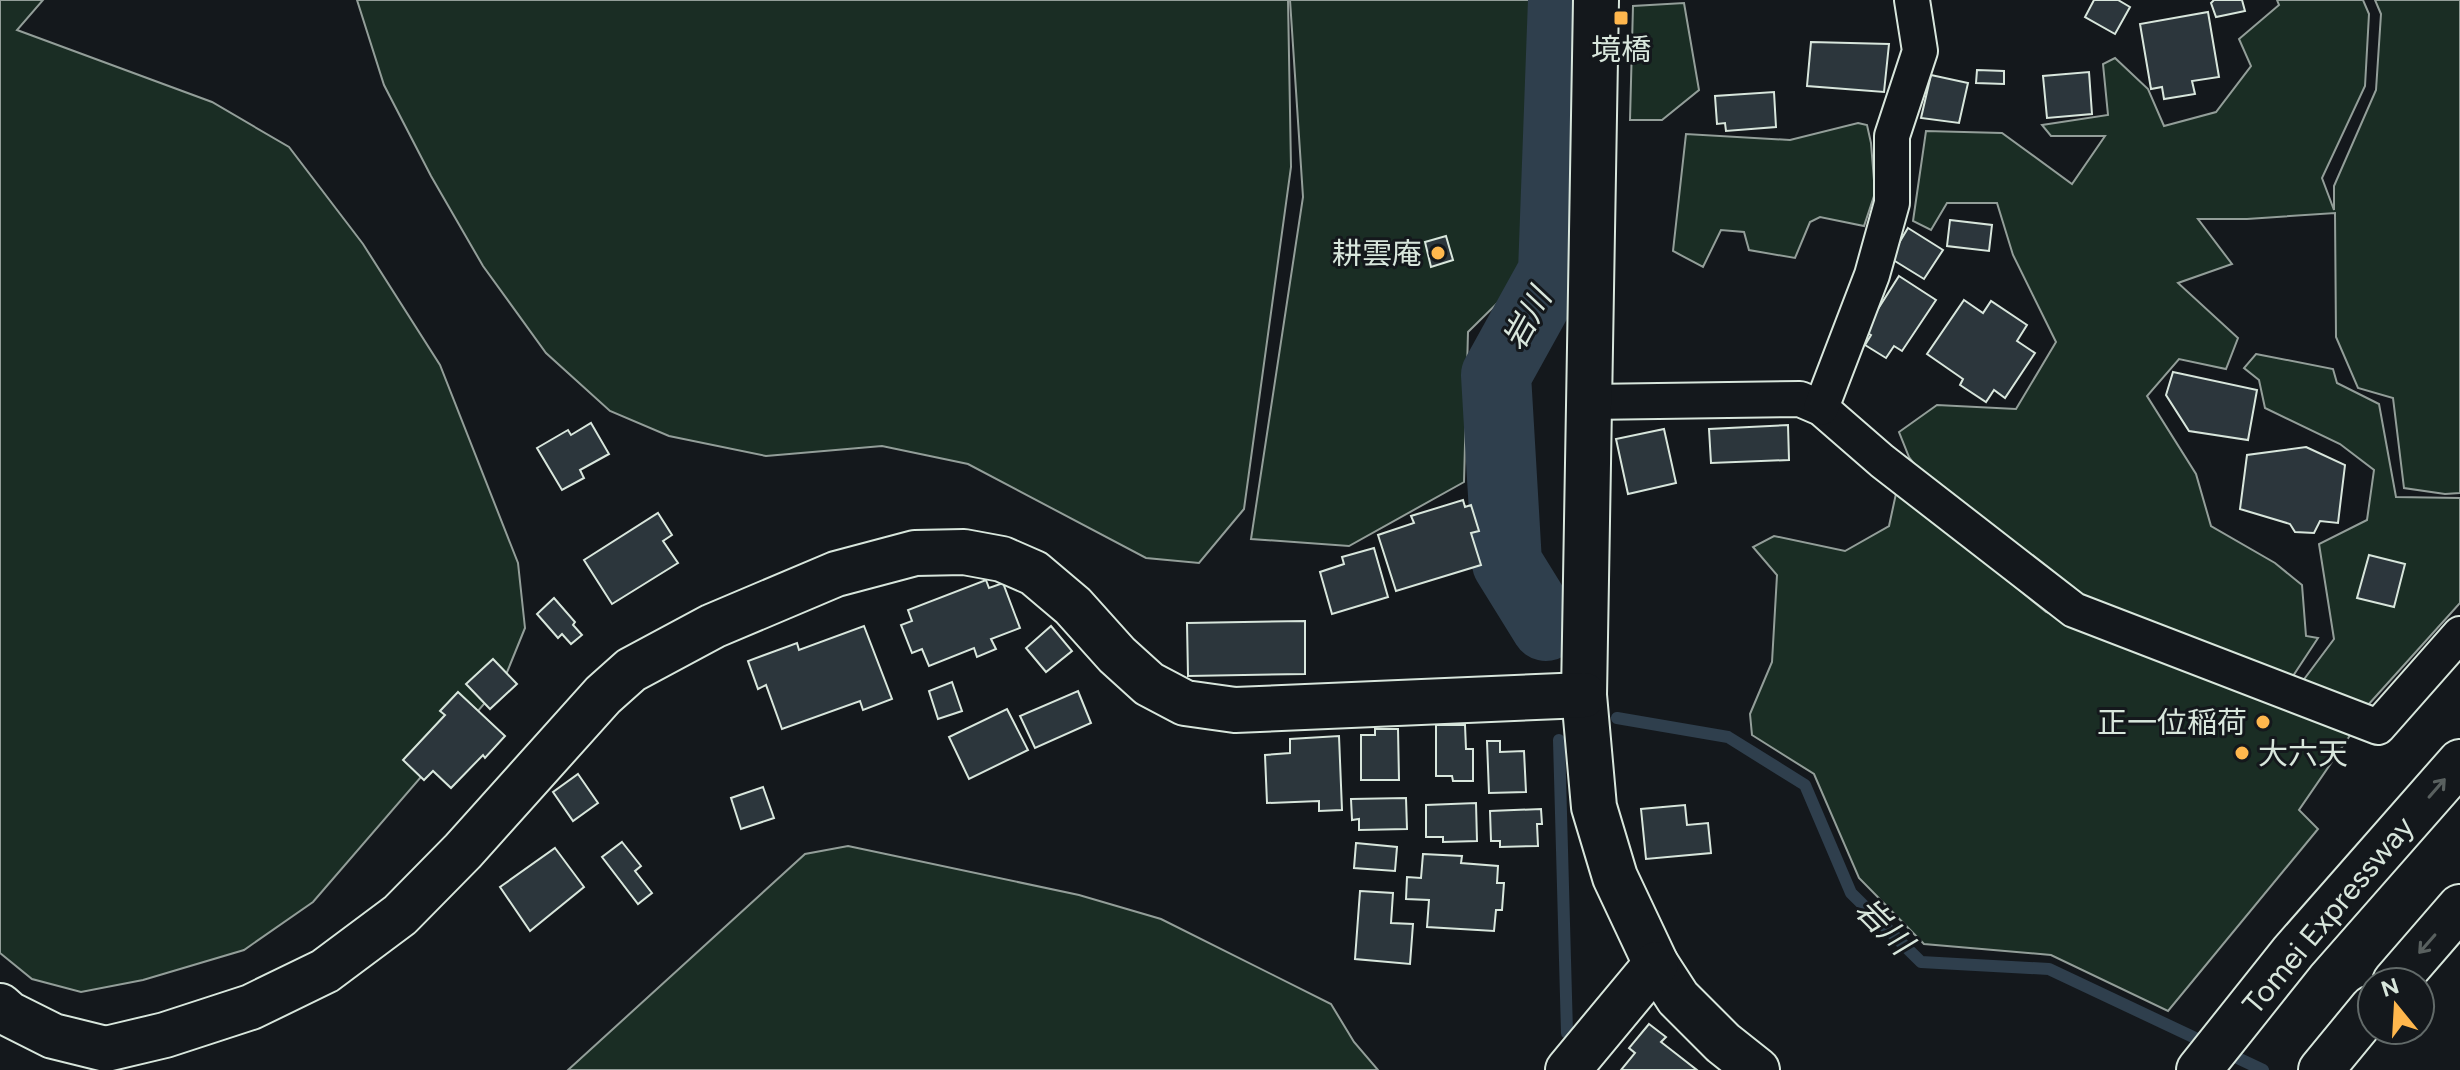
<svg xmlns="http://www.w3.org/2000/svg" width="2460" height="1070" font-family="Figtree,'Noto Sans JP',sans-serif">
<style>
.green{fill:#1a2d24;stroke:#939e99;stroke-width:2}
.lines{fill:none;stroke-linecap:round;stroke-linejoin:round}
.stream{stroke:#2f3f4d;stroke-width:12}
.river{stroke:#2f3f4d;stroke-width:70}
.building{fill:#2c363c;stroke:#d8e6dc;stroke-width:2}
.street-casing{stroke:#d8e6dc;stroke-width:38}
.secondary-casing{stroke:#d8e6dc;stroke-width:48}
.highway-casing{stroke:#d8e6dc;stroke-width:48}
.street{stroke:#14181c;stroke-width:34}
.secondary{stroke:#14181c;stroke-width:44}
.highway{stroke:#14181c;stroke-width:44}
.oneway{stroke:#59605f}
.poi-dot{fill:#ffb74d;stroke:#14181c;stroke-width:3}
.labels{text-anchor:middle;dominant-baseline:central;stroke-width:6;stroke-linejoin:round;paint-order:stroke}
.poi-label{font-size:30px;fill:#d8e6dc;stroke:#14181c;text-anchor:end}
.street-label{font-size:30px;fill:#d8e6dc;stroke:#14181c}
.water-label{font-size:32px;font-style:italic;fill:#d8e6dc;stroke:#14181c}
</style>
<rect width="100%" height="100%" fill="#14181c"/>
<g class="green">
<polygon points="0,0 43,0 17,30 212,102 289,147 363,244 440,365 518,563 525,628 503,682 313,902 244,950 143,980 81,992 32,979 0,953"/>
<polygon points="357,0 1288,0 1291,167 1244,509 1199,563 1146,558 968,464 882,446 766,456 669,436 610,411 546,353 483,266 431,176 384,85"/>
<polygon points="1290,0 1551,0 1528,273 1468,332 1464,482 1349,546 1251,539 1303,197"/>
<polygon points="2277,0 2363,0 2369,14 2365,86 2322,178 2334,210 2334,186 2376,90 2381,14 2375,0 2460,0 2460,493 2445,494 2404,488 2393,398 2358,388 2336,337 2335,213 2247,219 2198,219 2232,264 2178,283 2238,338 2226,369 2179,359 2147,396 2196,474 2211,526 2275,563 2302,585 2306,636 2318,638 2289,682 2079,597 1918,469 1909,457 1899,432 1937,405 2016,409 2056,342 2013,255 1997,203 1947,203 1931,230 1913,221 1926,131 2002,133 2072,184 2105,136 2051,136 2042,125 2108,115 2103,64 2115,58 2148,89 2164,126 2216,112 2251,66 2239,39 2279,5"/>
<polygon points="1684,3 1699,90 1662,120 1630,120 1633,6"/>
<polygon points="1858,123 1867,125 1871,143 1875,193 1864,226 1820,217 1810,222 1795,258 1749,250 1744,232 1721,230 1703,267 1673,251 1686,134 1790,140"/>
<polygon points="2256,354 2333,369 2337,383 2379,404 2396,497 2460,498 2460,603 2368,705 2302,682 2334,639 2319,544 2367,520 2374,470 2340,444 2265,408 2259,380 2244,368"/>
<polygon points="1897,489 2046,612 2351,734 2299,810 2318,829 2168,1011 2051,955 1924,944 1859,878 1814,774 1752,735 1750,714 1772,662 1777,575 1753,547 1774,536 1845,551 1889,526"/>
<polygon points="848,846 1079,895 1161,919 1331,1004 1354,1042 1378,1070 568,1070 805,854"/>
</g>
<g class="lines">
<g class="stream">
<polyline points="1617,718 1728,737 1805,785 1851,893 1921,962 2049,969 2263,1070"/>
<polyline points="1559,740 1567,1033"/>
</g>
<polyline class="river" points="1546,626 1507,563 1496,375 1553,272 1563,0"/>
</g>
<g class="building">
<polygon points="2094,0 2118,0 2130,7 2115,34 2085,17"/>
<polygon points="2214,0 2242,0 2245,11 2216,17 2211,3"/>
<polygon points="2208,12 2219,77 2192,81 2195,94 2164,99 2162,87 2151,89 2140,24"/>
<polygon points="1811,42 1889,44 1884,92 1807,86"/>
<polygon points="1977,70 2004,71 2004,84 1976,83"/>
<polygon points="2089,72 2092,114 2047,118 2043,76"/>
<polygon points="1931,75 1968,83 1959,123 1921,118"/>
<polygon points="1774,92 1776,127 1726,131 1725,123 1717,124 1715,96"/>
<polygon points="1950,220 1992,225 1989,251 1947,246"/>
<polygon points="1908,228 1943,250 1924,279 1890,258"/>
<polygon points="1446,236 1453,260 1431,267 1425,242"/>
<polygon points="1899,276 1936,300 1902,351 1894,346 1886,358 1865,345 1871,335 1864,331"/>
<polygon points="1964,300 1983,313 1991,301 2027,325 2017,341 2035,353 2005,398 1994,390 1986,402 1960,385 1963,379 1927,354"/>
<polygon points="2173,372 2257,390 2248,440 2189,431 2166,395"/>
<polygon points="591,423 609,454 580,470 584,478 562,490 537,448 568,430 571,435"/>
<polygon points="1788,425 1789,460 1711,463 1709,429"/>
<polygon points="1664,429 1676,483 1628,494 1616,439"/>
<polygon points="2306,447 2345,465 2338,523 2320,521 2314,533 2295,532 2290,524 2240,509 2247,455"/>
<polygon points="1463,500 1465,507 1471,505 1479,531 1471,533 1481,565 1396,591 1378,535 1414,523 1411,516"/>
<polygon points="658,513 672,535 663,541 678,563 612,604 584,560"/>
<polygon points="1374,548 1388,597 1332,614 1320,572 1344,564 1342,557"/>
<polygon points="2369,555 2405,564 2394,607 2357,598"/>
<polygon points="986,580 989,588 1003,583 1020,628 991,639 996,649 977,657 974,648 929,666 922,649 912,653 901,625 912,621 908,610"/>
<polygon points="554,598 575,622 573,625 582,635 571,644 562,634 558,638 537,614"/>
<polygon points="1305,621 1305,674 1188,676 1187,623"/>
<polygon points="864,626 892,699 863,710 860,701 782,729 766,685 758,689 748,661 797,643 799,650"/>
<polygon points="1051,626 1072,651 1046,672 1026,648"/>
<polygon points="493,659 517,684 490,709 466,684"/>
<polygon points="952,682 962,711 938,719 929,691"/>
<polygon points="1078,691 1091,723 1035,748 1020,716"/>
<polygon points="458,692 505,736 485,758 483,755 451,788 433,771 424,780 403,760 445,715 440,711"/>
<polygon points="1007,709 1028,750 969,779 949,737"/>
<polygon points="1436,725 1465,725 1466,749 1473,749 1473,781 1453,781 1452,776 1436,776"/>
<polygon points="1375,729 1398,729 1399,780 1361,780 1361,735 1375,735"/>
<polygon points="1339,736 1342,810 1319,811 1319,801 1267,803 1265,755 1290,753 1290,739"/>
<polygon points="1487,741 1500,741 1500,752 1524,751 1526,792 1489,793"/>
<polygon points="578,774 598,803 573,821 553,792"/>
<polygon points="763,787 774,818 741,829 731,798"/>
<polygon points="1406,798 1407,829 1359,830 1359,819 1352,820 1351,799"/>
<polygon points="1476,803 1477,841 1443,842 1443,837 1426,837 1426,805"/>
<polygon points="1685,805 1687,825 1708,823 1711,853 1646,859 1641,809"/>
<polygon points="1541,809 1542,824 1537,824 1538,846 1500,847 1500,841 1491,841 1490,811"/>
<polygon points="622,842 641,866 635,871 652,893 638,904 602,857"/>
<polygon points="1356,843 1397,847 1395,871 1354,868"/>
<polygon points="555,848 584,887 530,931 500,887"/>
<polygon points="1423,854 1462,856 1461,863 1498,866 1497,883 1504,883 1502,910 1496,910 1494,931 1427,927 1429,900 1406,899 1407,877 1421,878"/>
<polygon points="1360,891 1393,893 1391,923 1413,924 1410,964 1355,959"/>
<polygon points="1649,1024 1666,1037 1661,1042 1697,1070 1621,1070 1635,1053 1629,1048"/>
</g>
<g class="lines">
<defs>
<g id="street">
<polyline points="1589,402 1800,399 1821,408 1882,461 2074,610 2378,727 2460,634"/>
<polyline points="1821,408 1872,275 1892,203 1892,136 1920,51 1912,0"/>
</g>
<g id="secondary">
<polyline points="1596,0 1584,695 1594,807 1615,877 1656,964 1678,998 1723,1043 1757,1070"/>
<polyline points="0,1006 9,1014 53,1036 106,1049 165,1035 251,1007 325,971 400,915 463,851 603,695 631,670 713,626 836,574 915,553 964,552 1002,559 1034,573 1073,606 1117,655 1149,684 1185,703 1235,710 1584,695"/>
<polyline points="1568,1070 1656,964"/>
</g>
<g id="highway">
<polyline points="2395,982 2460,907"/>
<polyline points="2199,1070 2293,952 2460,762"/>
<polyline points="2321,1070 2372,1008"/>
</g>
</defs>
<use href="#street" class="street-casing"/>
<use href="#secondary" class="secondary-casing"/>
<use href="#highway" class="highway-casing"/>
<use href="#street" class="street"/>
<use href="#secondary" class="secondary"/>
<use href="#highway" class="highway"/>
</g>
<defs><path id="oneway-shaft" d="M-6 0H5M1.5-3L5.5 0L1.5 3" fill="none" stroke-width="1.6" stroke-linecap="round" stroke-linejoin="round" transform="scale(2)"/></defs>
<g class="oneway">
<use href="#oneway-shaft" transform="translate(2437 788) rotate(-49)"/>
<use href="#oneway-shaft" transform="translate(2427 944) rotate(131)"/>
</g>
<g class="poi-dot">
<rect x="1613" y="10" width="16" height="16" rx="4"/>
<circle cx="1438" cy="253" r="8"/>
<circle cx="2263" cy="722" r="8"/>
<circle cx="2242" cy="753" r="8"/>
</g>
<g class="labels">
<g class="poi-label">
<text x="1621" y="49" text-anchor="middle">境橋</text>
<text x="1422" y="253">耕雲庵</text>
<text x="2247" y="722">正一位稲荷</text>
<text x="2258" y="753" text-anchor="start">大六天</text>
</g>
<g class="street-label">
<text transform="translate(2328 915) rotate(-50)">Tomei Expressway</text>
</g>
<g class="water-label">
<text transform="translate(1527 319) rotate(-61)">岩川</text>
<text transform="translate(1884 926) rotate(45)">岩川</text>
</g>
</g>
<g transform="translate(2396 1006) rotate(342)"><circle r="38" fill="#14181c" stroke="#626a69" stroke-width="2"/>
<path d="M0-6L14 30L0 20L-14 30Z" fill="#ffb74d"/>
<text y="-12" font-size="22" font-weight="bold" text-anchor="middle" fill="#d8e6dc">N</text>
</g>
</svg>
